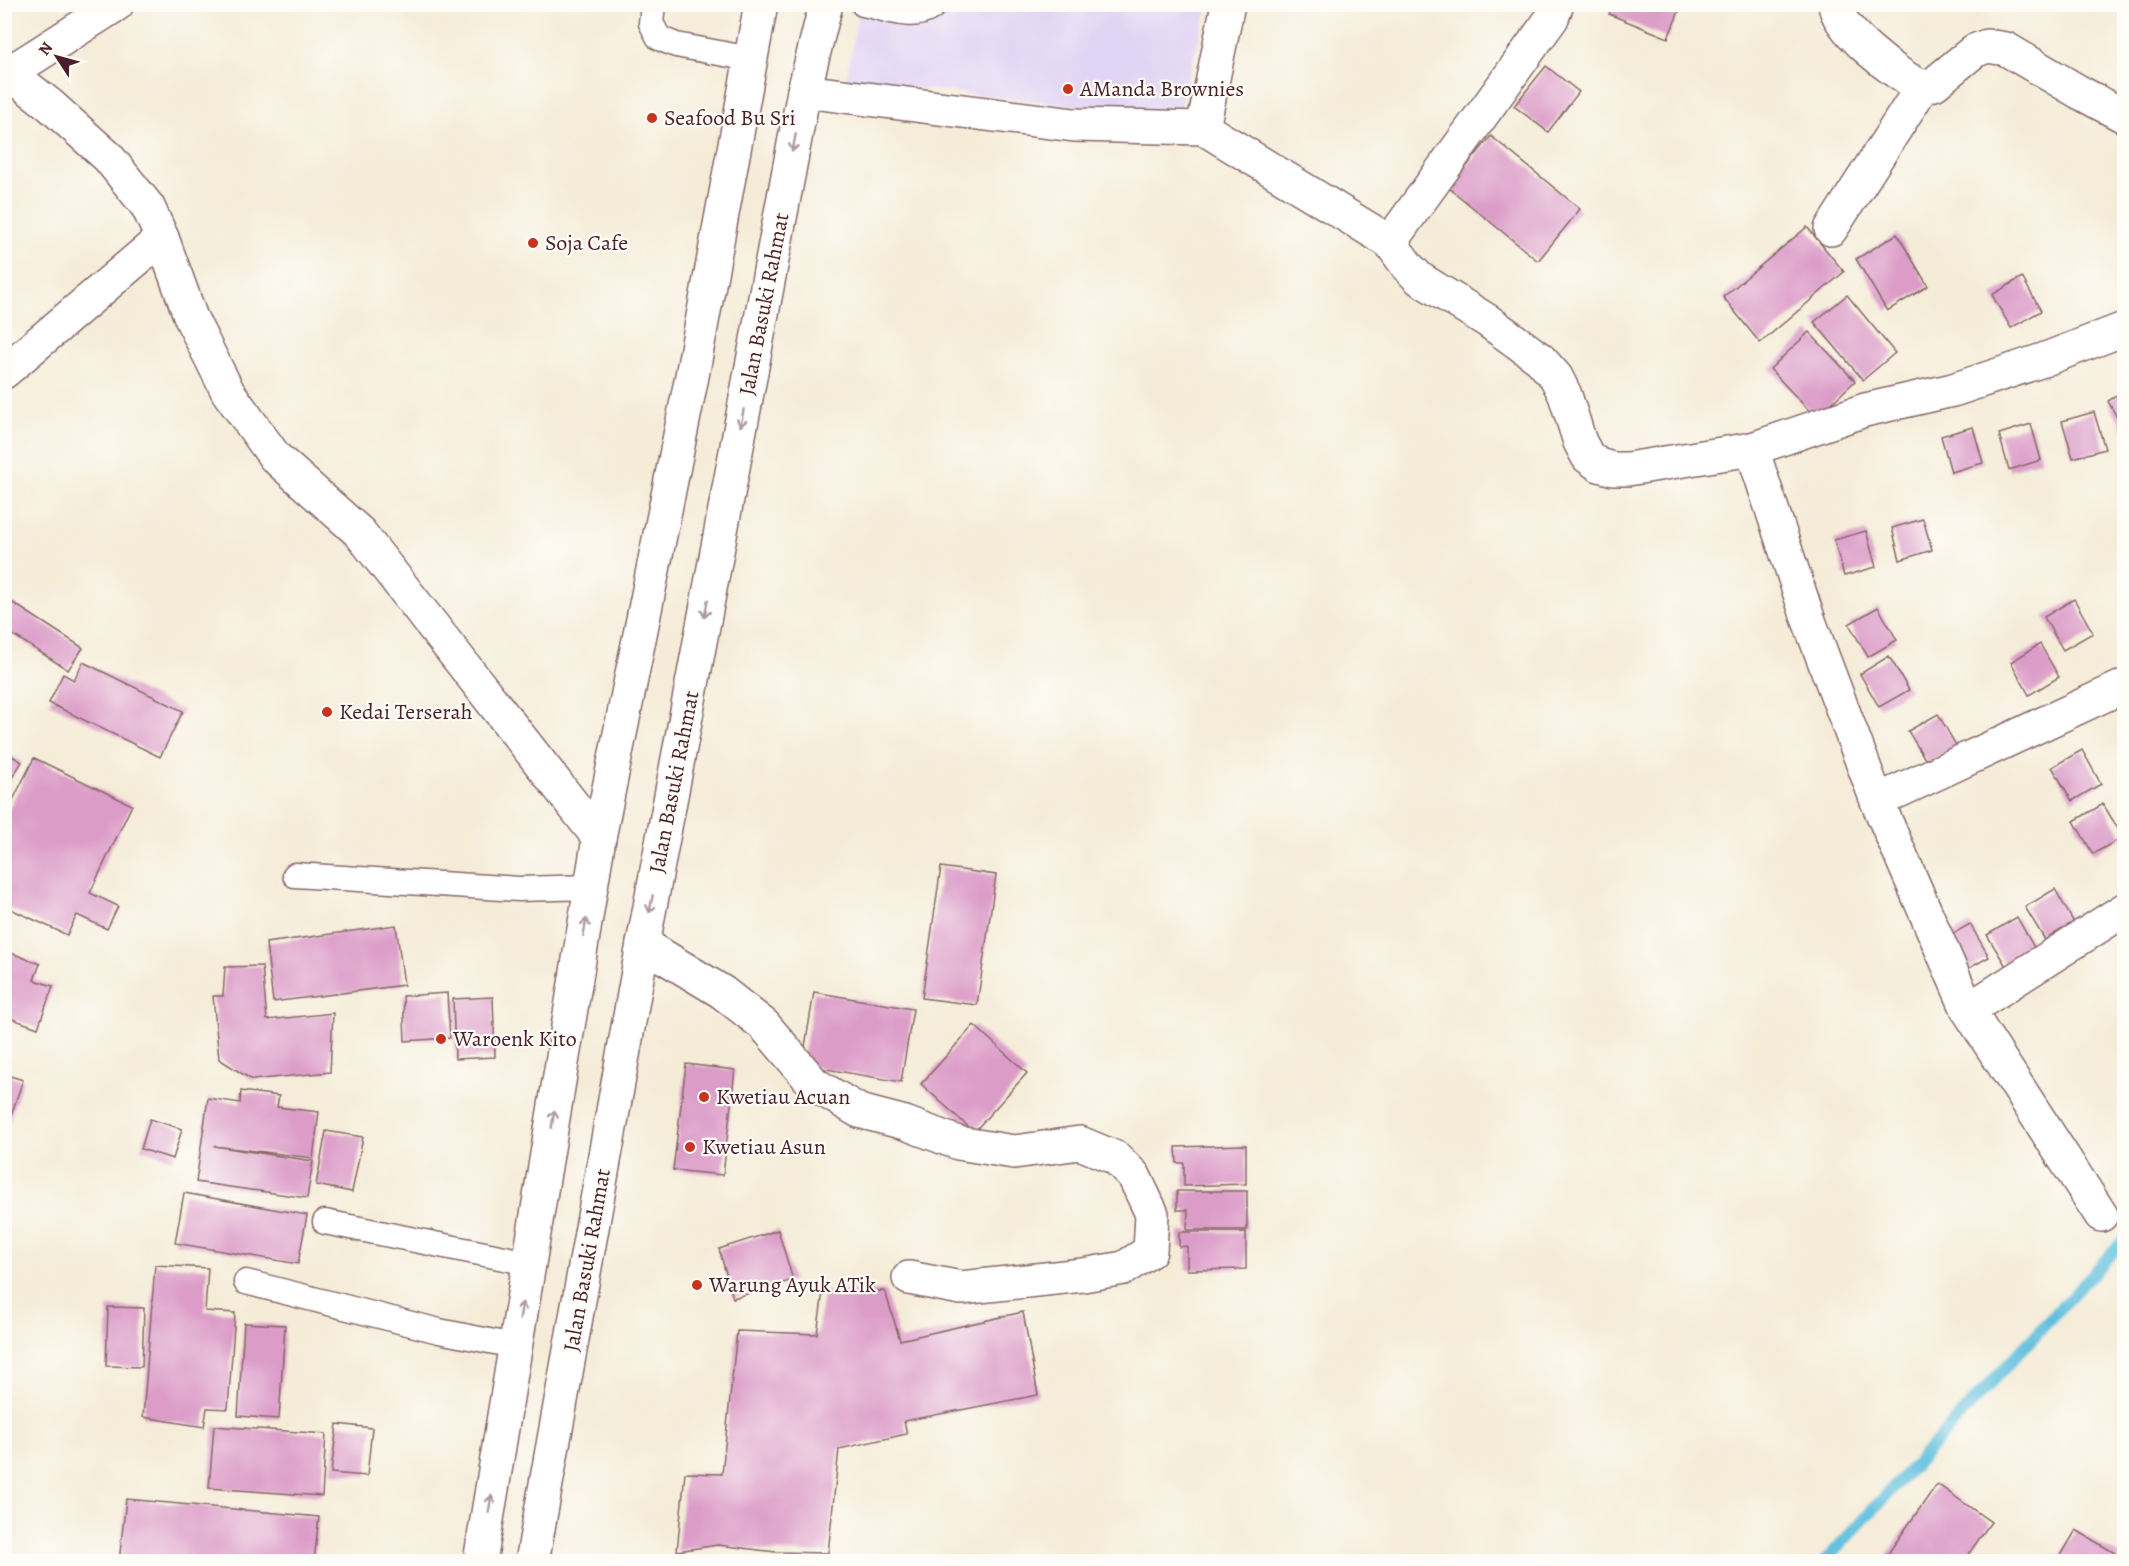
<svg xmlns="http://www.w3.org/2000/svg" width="2129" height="1566" font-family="Alegreya,serif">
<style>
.built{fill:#e1d4f4}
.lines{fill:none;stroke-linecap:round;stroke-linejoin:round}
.stream{stroke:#60bfde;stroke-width:12}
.building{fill:#dc9cc8}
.lane-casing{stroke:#866768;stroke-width:27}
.street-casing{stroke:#866768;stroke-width:36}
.highway-casing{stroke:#866768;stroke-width:36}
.lane{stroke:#fff;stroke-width:24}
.street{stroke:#fff;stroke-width:33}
.highway{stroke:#fff;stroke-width:33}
.oneway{stroke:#ae9aa0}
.poi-dot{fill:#c8321e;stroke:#fdfcf7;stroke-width:2}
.labels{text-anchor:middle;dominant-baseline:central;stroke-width:4.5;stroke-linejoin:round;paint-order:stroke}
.poi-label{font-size:22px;fill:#4a1f2b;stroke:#fdfcf7;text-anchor:start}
.street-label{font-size:22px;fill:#4a1f2b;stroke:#fdfcf7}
</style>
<rect width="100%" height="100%" fill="#fdfcf7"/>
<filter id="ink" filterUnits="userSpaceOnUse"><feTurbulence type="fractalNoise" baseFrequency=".0167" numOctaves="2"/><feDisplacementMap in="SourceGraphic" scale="12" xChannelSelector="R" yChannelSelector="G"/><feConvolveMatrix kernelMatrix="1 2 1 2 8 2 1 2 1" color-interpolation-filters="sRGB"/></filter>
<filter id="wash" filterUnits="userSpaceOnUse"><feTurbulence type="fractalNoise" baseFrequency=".008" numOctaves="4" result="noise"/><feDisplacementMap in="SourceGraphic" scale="24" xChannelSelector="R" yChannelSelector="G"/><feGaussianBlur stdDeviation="1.35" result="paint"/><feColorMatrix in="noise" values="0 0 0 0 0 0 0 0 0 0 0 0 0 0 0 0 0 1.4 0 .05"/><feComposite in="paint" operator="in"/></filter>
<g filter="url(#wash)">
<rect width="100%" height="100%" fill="#f5ecd8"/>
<polygon class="built" points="860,5 1208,5 1177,117 846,80"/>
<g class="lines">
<polyline class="stream" points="1824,1562 2124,1240"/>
</g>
<g id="blocks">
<g class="building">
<polygon points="1613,4 1682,4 1668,38 1609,14"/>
<polygon points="1546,66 1579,92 1548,132 1514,106"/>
<polygon points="1491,136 1580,209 1538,261 1449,188"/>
<polygon points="1807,227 1844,272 1760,343 1723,297"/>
<polygon points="1897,234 1928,286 1887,311 1856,259"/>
<polygon points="2022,277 2041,311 2011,328 1992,295"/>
<polygon points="1847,295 1895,353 1863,380 1814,322"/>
<polygon points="1809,332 1855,381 1816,418 1770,369"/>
<polygon points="2124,391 2124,430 2108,401"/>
<polygon points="2094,412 2105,449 2073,458 2062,421"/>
<polygon points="2031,424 2041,460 2009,470 1999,434"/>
<polygon points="1973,427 1983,463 1951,472 1941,436"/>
<polygon points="1923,519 1932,550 1900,560 1892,528"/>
<polygon points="1866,531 1876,567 1844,576 1834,540"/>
<polygon points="4,597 83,648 68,670 4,629"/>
<polygon points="2074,599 2093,633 2063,650 2044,617"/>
<polygon points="1878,607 1897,640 1868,657 1849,624"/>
<polygon points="2040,644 2059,677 2029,695 2011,662"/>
<polygon points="1889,656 1909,690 1879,707 1860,674"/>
<polygon points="83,662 183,711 160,757 49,703 63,674 74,680"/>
<polygon points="1938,714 1957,747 1928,764 1908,731"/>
<polygon points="2082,750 2101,784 2072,801 2052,767"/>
<polygon points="4,751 22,762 4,790"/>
<polygon points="34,758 132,805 90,893 118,906 107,929 77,915 67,935 4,906 4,818"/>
<polygon points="2103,804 2123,837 2093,854 2074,821"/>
<polygon points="941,867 996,875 977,1005 922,998"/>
<polygon points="2055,889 2074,923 2045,940 2025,907"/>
<polygon points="2017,917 2036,951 2007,968 1987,935"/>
<polygon points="1970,924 1989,957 1959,974 1940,941"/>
<polygon points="396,925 404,985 273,1002 266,943"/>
<polygon points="6,951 40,964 34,980 53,986 38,1028 4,1016"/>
<polygon points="262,966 267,1020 333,1013 330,1072 252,1080 219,1059 213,996 223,996 225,967"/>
<polygon points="814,992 913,1009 901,1082 802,1065"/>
<polygon points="447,993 450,1038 405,1041 403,996"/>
<polygon points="493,997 495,1057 455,1059 453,999"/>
<polygon points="974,1025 1027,1073 974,1132 921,1084"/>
<polygon points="686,1064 735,1070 723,1175 673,1170"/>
<polygon points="4,1074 23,1080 5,1133 4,1133"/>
<polygon points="241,1091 279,1096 277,1107 319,1112 313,1158 214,1146 313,1161 307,1198 196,1182 208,1098 240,1103"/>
<polygon points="150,1119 182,1129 173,1159 141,1149"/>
<polygon points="326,1131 363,1137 352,1192 316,1185"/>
<polygon points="1246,1145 1246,1184 1184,1186 1184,1163 1177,1163 1176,1147"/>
<polygon points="1177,1191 1247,1191 1247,1230 1187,1230 1188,1210 1177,1210"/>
<polygon points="184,1193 307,1215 298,1264 175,1243"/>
<polygon points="778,1230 793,1280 733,1298 719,1249"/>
<polygon points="1179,1232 1246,1232 1246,1269 1187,1270 1187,1246 1179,1247"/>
<polygon points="155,1265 208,1268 205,1311 235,1313 228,1409 207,1408 204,1427 143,1417"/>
<polygon points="885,1291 900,1340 1023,1312 1038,1395 904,1421 907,1434 839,1449 828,1553 776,1552 718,1545 677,1551 685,1473 722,1474 737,1331 817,1334 823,1292"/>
<polygon points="108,1307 144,1308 142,1367 106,1366"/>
<polygon points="244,1323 285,1325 279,1419 238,1416"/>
<polygon points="337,1424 372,1428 367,1476 331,1473"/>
<polygon points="214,1426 326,1434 322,1496 209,1488"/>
<polygon points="1937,1484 1991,1522 1963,1562 1882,1562"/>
<polygon points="126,1499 319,1517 314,1562 119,1562"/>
<polygon points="2076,1530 2120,1556 2117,1562 2057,1562"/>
</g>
</g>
</g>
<g filter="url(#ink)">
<use href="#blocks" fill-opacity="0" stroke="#866768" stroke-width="1.5"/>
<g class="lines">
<defs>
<g id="lane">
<polyline points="653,4 651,23 659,38 676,45 751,59"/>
<path d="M863 4C887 9 916 23 936 4"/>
<polyline points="295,875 519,889 592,887"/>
<polyline points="325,1222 529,1263"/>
<polyline points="246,1282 439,1331 515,1346"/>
</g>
<g id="street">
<path d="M1835 4C1836 29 1899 77 1922 87L1934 84 1974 51 1987 46 2006 49 2079 92 2124 116"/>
<polyline points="4,69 50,105 108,157 148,207 162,238 191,318 228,392 275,457 360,533 599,838"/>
<polyline points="9,73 117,4"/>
<polyline points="804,91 1074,125 1203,128 1390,242 1408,267 1420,279 1488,321 1540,359 1556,377 1565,395 1580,442 1588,457 1599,465 1613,469 1628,469 1752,449 1865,410 1953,390 2043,360 2124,329"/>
<polyline points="1203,128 1228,4"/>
<polyline points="1831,229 1922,87"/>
<polyline points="1390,242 1552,18 1557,4"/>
<polyline points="4,372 162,238"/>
<polyline points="1752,449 1808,618 1877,801 1968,1010 2101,1215"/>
<polyline points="1877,801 2124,686"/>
<polyline points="643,944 722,992 764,1025 814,1084 859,1111 905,1123 958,1143 1014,1152 1080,1143 1116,1158 1134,1176 1152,1214 1150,1251 1124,1268 1083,1275 961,1288 909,1278"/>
<polyline points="1968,1010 2124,910"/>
</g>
<g id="highway">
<polyline points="480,1562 599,838 692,376 761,4"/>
<polyline points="532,1562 643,944 804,91 826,4"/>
</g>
</defs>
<use href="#lane" class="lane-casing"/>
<use href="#street" class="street-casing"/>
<use href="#highway" class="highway-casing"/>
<use href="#lane" class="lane"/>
<use href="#street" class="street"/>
<use href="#highway" class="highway"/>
</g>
<defs><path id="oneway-shaft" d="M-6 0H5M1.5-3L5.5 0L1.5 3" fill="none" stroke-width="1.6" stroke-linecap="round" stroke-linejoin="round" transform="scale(1.5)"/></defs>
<g class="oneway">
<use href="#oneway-shaft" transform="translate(794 143) rotate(101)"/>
<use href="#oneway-shaft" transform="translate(742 418) rotate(101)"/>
<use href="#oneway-shaft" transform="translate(706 609) rotate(101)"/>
<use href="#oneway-shaft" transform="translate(651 904) rotate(101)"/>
<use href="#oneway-shaft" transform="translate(585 927) rotate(-80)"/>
<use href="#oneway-shaft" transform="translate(553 1119) rotate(-81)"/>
<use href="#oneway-shaft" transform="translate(521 1311) rotate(-81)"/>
<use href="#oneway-shaft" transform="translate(490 1504) rotate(-81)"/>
</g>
</g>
<g class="poi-dot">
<circle cx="1068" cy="89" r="6"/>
<circle cx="652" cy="118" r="6"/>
<circle cx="533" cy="243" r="6"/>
<circle cx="327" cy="712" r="6"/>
<circle cx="441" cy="1039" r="6"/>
<circle cx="704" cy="1097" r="6"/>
<circle cx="690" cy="1147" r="6"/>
<circle cx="697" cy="1285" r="6"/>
</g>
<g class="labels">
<g class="poi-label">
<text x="1080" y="89">AManda Brownies</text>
<text x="664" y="118">Seafood Bu Sri</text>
<text x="545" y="243">Soja Cafe</text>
<text x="339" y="712">Kedai Terserah</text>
<text x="453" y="1039">Waroenk Kito</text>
<text x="716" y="1097">Kwetiau Acuan</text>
<text x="702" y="1147">Kwetiau Asun</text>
<text x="709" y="1285">Warung Ayuk ATik</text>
</g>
<g class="street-label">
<text transform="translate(764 304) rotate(-79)">Jalan Basuki Rahmat</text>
<text transform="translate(674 782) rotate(-79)">Jalan Basuki Rahmat</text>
<text transform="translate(587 1260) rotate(-80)">Jalan Basuki Rahmat</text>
</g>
</g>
<rect width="2129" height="1566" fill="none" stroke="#fdfcf7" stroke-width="24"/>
<g transform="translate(57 57) rotate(306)" stroke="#fdfcf7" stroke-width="4.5" paint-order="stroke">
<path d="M0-4.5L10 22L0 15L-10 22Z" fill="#4a1f2b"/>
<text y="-9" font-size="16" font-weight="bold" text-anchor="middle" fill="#4a1f2b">N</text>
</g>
</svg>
